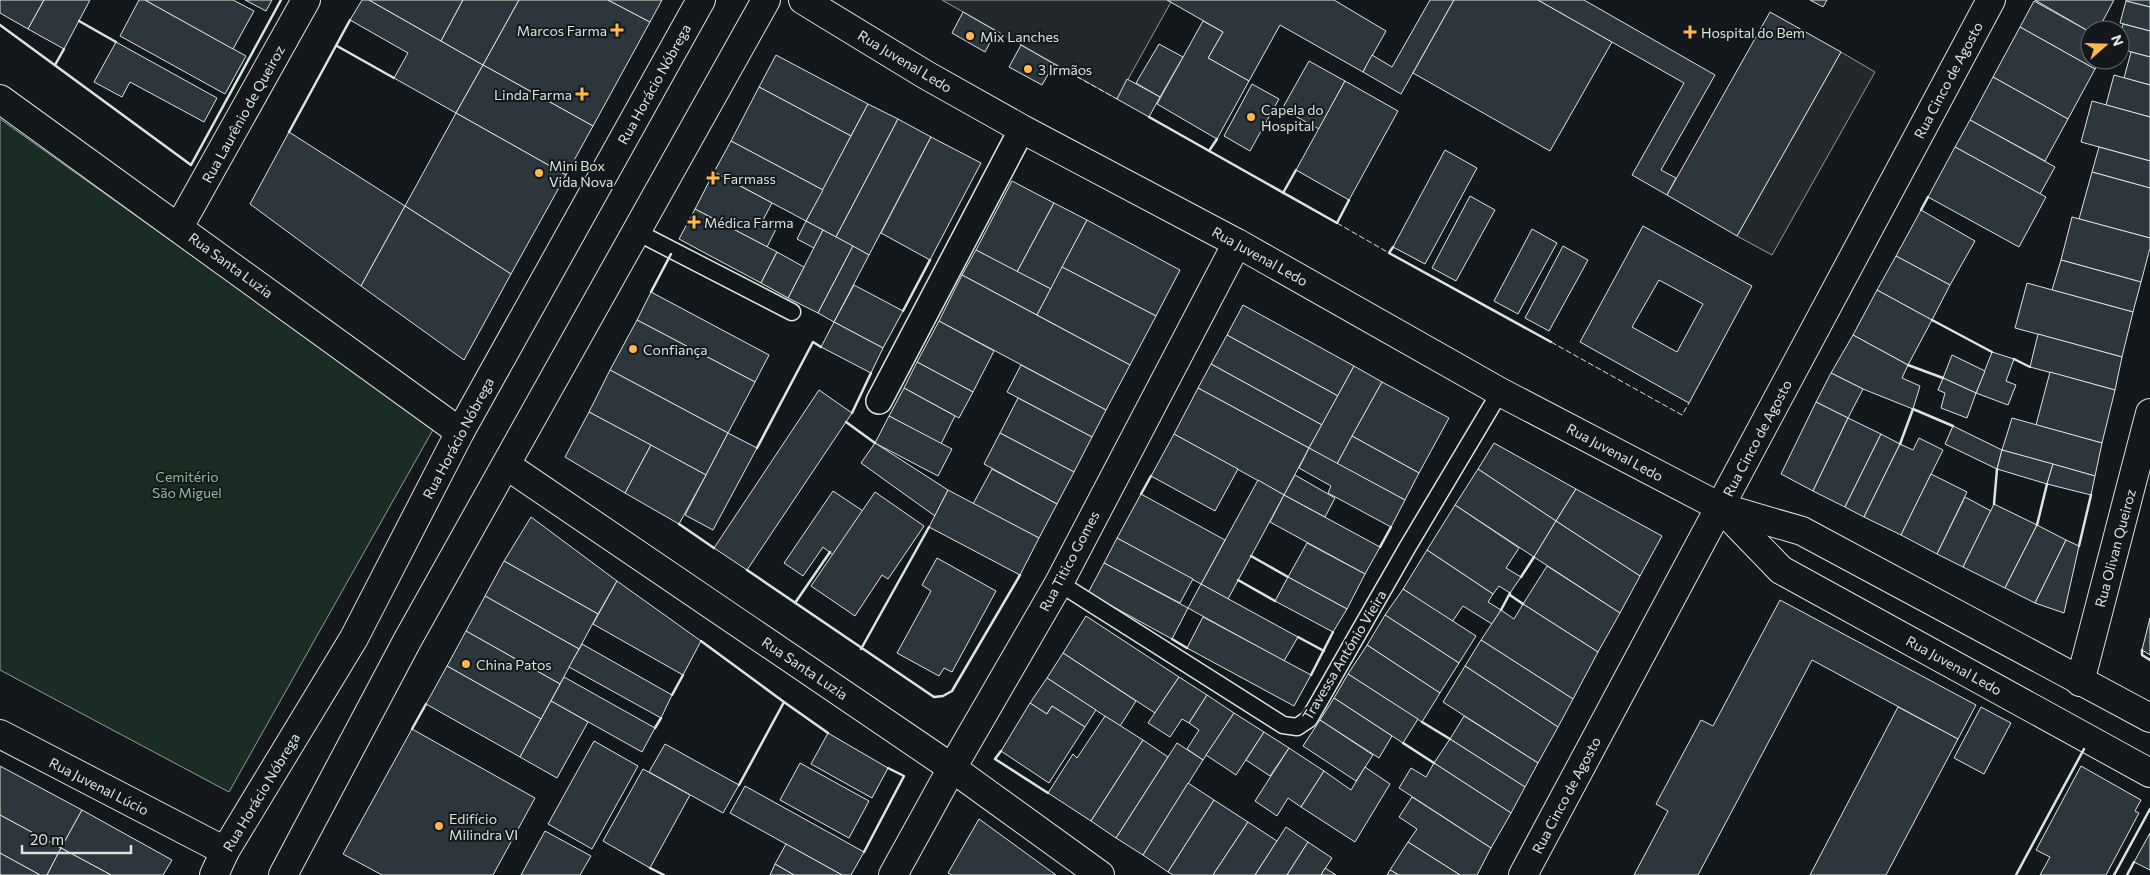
<svg xmlns="http://www.w3.org/2000/svg" width="2150" height="875" font-family="Commissioner,sans-serif">
<style>
.green{fill:#1a2d24;stroke:#939e99}
.parking{fill:#24282b;stroke:#939e99}
.building{fill:#2c363c;stroke:#d8e6dc;fill-rule:evenodd}
.lines{fill:none;stroke-linecap:round;stroke-linejoin:round}
.service-casing{stroke:#d8e6dc;stroke-width:19}
.pedestrian-casing{stroke:#d8e6dc;stroke-width:28}
.minor-casing{stroke:#d8e6dc;stroke-width:30}
.secondary-casing{stroke:#d8e6dc;stroke-width:30}
.primary-casing{stroke:#d8e6dc;stroke-width:30}
.service{stroke:#14181c;stroke-width:16}
.pedestrian{stroke:#14181c;stroke-width:25}
.minor{stroke:#14181c;stroke-width:28}
.secondary{stroke:#14181c;stroke-width:28}
.primary{stroke:#14181c;stroke-width:28}
.fence{stroke:#d8e6dc;stroke-width:1;stroke-dasharray:6 2.5;stroke-linecap:butt}
.wall{stroke:#d8e6dc;stroke-width:2.5}
.poi-dot{fill:#ffb74d;stroke:#14181c;stroke-width:2}
.labels{text-anchor:middle;dominant-baseline:central;stroke-width:4;stroke-linejoin:round;paint-order:stroke}
.poi-label{font-size:14px;fill:#d8e6dc;stroke:#14181c;text-anchor:start}
.street-label{font-size:14px;fill:#d8e6dc;stroke:#14181c}
.park-label{font-size:14px;fill:#8ac095;stroke:#14181c}
</style>
<rect width="100%" height="100%" fill="#14181c"/>
<polygon class="green" points="0,119 434,428 229,792 0,670"/>
<g class="parking">
<polygon points="942,0 1167,0 1171,2 1117,99"/>
<polygon points="1841,52 1875,72 1772,255 1737,236"/>
</g>
<g class="building">
<polygon points="0,0 44,0 28,29 0,13"/>
<polygon points="44,0 90,0 64,49 28,29"/>
<polygon points="139,0 145,0 246,56 225,94 120,36"/>
<polygon points="145,0 233,0 254,11 233,49"/>
<polygon points="245,0 272,0 266,11"/>
<polygon points="362,0 369,0 483,65 456,113 394,78 408,53 350,20"/>
<polygon points="369,0 463,0 441,41"/>
<polygon points="463,0 519,0 483,65 441,41"/>
<polygon points="519,0 608,0 650,22 593,126 483,65"/>
<polygon points="608,0 662,0 650,22"/>
<polygon points="1167,0 1334,0 1386,31 1363,72 1280,25 1249,81 1208,58 1223,32"/>
<polygon points="1430,0 1454,0 1401,94 1363,72 1372,55 1392,67"/>
<polygon points="1454,0 1538,0 1612,42 1550,151 1413,73"/>
<polygon points="1538,0 1584,0 1715,75 1661,170 1676,178 1667,195 1632,175 1684,83"/>
<polygon points="1810,0 1827,0 1823,7"/>
<polygon points="2035,0 2114,0 2098,30 2090,30 2090,32"/>
<polygon points="2126,0 2150,0 2150,7 2126,1"/>
<polygon points="2034,1 2090,32 2090,60 2100,60 2095,69 2020,27"/>
<polygon points="2126,1 2150,7 2150,31 2120,23"/>
<polygon points="963,12 996,31 985,52 952,33"/>
<polygon points="1770,12 1841,52 1737,236 1667,195"/>
<polygon points="1203,21 1223,32 1208,58 1249,81 1217,139 1157,104"/>
<polygon points="2123,24 2150,31 2150,57 2120,49 2120,36"/>
<polygon points="2020,27 2095,69 2068,119 1993,77"/>
<polygon points="116,42 217,98 204,122 130,82 122,97 94,82"/>
<polygon points="1159,44 1183,57 1160,97 1136,83"/>
<polygon points="1021,45 1054,64 1042,85 1009,67"/>
<polygon points="2131,52 2150,57 2150,85 2124,78"/>
<polygon points="776,55 868,104 851,136 759,87"/>
<polygon points="1309,61 1345,81 1319,129 1282,109"/>
<polygon points="483,65 593,126 566,175 456,113"/>
<polygon points="2114,75 2150,85 2150,117 2106,105"/>
<polygon points="1993,77 2068,119 2045,161 1970,120"/>
<polygon points="1127,79 1160,97 1149,117 1117,99"/>
<polygon points="1345,81 1398,111 1349,200 1296,170"/>
<polygon points="1252,84 1279,99 1250,151 1224,136"/>
<polygon points="759,87 851,136 823,190 731,141"/>
<polygon points="2092,101 2150,117 2150,161 2081,142"/>
<polygon points="868,104 898,119 836,237 806,221"/>
<polygon points="456,113 566,175 511,274 405,206"/>
<polygon points="898,119 931,137 869,255 836,237"/>
<polygon points="1970,120 2055,167 2040,194 1955,147"/>
<polygon points="289,132 405,206 361,286 250,204"/>
<polygon points="931,137 981,163 930,260 881,233"/>
<polygon points="731,141 823,190 806,221 714,172"/>
<polygon points="1955,147 2046,197 2019,247 1928,197"/>
<polygon points="2099,147 2150,161 2150,188 2092,172"/>
<polygon points="1445,150 1477,168 1425,264 1393,247"/>
<polygon points="714,172 772,203 763,220 777,227 767,247 695,209"/>
<polygon points="2092,172 2150,188 2150,238 2079,219"/>
<polygon points="1012,181 1054,203 1017,272 976,250"/>
<polygon points="1470,196 1495,210 1456,281 1432,268"/>
<polygon points="1054,203 1087,220 1051,289 1017,272"/>
<polygon points="405,206 511,274 464,360 361,286"/>
<polygon points="695,209 777,252 761,283 679,239"/>
<polygon points="1921,210 1975,241 1950,285 1896,256"/>
<polygon points="2072,217 2150,238 2150,248 2141,282 2061,260"/>
<polygon points="1087,220 1180,270 1156,316 1062,267"/>
<polygon points="806,221 823,230 814,248 797,239"/>
<path d="M1643 226 1752 286 1689 403 1580 342ZM1659 280 1703 304 1677 352 1632 327Z"/>
<polygon points="1532,229 1557,243 1518,314 1494,301"/>
<polygon points="823,230 853,246 818,313 788,298"/>
<polygon points="853,246 869,255 834,322 818,313"/>
<polygon points="1563,246 1588,260 1549,331 1525,318"/>
<polygon points="976,250 1051,289 1037,315 962,275"/>
<polygon points="777,252 804,267 788,298 761,283"/>
<polygon points="1896,256 1950,285 1932,320 1877,290"/>
<polygon points="2061,260 2141,282 2133,312 2052,290"/>
<polygon points="1062,267 1156,316 1130,365 1037,315"/>
<polygon points="962,275 1130,365 1106,410 939,321"/>
<polygon points="2027,283 2133,312 2122,357 2015,328"/>
<polygon points="854,285 903,311 883,348 834,322"/>
<polygon points="1877,290 1932,320 1908,365 1853,335"/>
<polygon points="651,292 769,355 755,382 637,320"/>
<polygon points="1243,305 1354,366 1338,396 1227,335"/>
<polygon points="637,320 755,382 728,433 610,370"/>
<polygon points="939,321 994,351 973,392 917,362"/>
<polygon points="834,322 883,348 871,373 821,347"/>
<polygon points="2038,334 2122,357 2115,390 2030,367"/>
<polygon points="1227,335 1338,396 1322,425 1211,364"/>
<polygon points="1853,335 1908,365 1902,378 1920,386 1913,409 1863,389 1831,373"/>
<polygon points="1992,352 2014,359 2006,381 2016,385 2008,405 1976,393"/>
<polygon points="1952,355 1985,371 1976,393 1943,378"/>
<polygon points="917,362 973,392 959,418 904,388"/>
<polygon points="1211,364 1322,425 1309,448 1198,388"/>
<polygon points="1021,365 1106,410 1092,437 1007,392"/>
<polygon points="1354,366 1382,382 1337,464 1309,448"/>
<polygon points="610,370 728,433 706,475 589,412"/>
<polygon points="2050,372 2115,390 2102,443 2036,425"/>
<polygon points="1831,373 1863,389 1848,418 1816,402"/>
<polygon points="1943,378 1976,393 1967,418 1941,408 1945,393 1938,390"/>
<polygon points="1382,382 1449,418 1419,473 1352,436"/>
<polygon points="904,388 955,416 941,444 889,416"/>
<polygon points="1198,388 1309,448 1284,495 1174,434"/>
<polygon points="819,390 852,413 747,570 714,548"/>
<polygon points="1018,398 1092,437 1074,472 1000,433"/>
<polygon points="1816,402 1848,418 1813,491 1781,474"/>
<polygon points="589,412 651,445 625,493 565,457"/>
<polygon points="889,416 952,449 938,476 875,443"/>
<polygon points="1848,418 1881,434 1845,507 1813,491"/>
<polygon points="2012,418 2102,443 2095,476 2002,450"/>
<polygon points="1953,426 2002,450 1997,469 1945,444"/>
<polygon points="728,433 757,448 713,530 685,515"/>
<polygon points="1000,433 1074,472 1057,504 984,464"/>
<polygon points="1174,434 1238,469 1215,511 1151,476"/>
<polygon points="1881,434 1900,444 1864,517 1845,507"/>
<polygon points="1352,436 1419,473 1405,500 1337,464"/>
<polygon points="1919,438 1943,450 1901,535 1864,517 1900,444 1913,450"/>
<polygon points="875,443 948,490 935,516 861,463"/>
<polygon points="1494,443 1576,489 1556,521 1478,469"/>
<polygon points="651,445 706,475 679,524 625,493"/>
<polygon points="1309,448 1405,500 1391,527 1328,493 1331,486 1299,468"/>
<polygon points="2002,450 2053,464 2047,484 1997,469"/>
<polygon points="2053,464 2095,476 2091,495 2047,484"/>
<polygon points="992,469 1057,504 1039,538 973,504"/>
<polygon points="1478,469 1556,521 1534,557 1455,505"/>
<polygon points="1931,474 1967,492 1937,554 1901,535"/>
<polygon points="1295,475 1335,498 1325,517 1284,495"/>
<polygon points="1258,480 1284,495 1228,599 1201,584"/>
<polygon points="1576,489 1662,536 1640,576 1556,521"/>
<polygon points="948,490 1039,538 1020,575 929,527"/>
<polygon points="833,491 863,511 833,555 823,547 803,576 784,563"/>
<polygon points="875,492 924,526 888,579 882,575 855,616 811,586"/>
<polygon points="1141,494 1225,540 1201,584 1117,538"/>
<polygon points="1284,495 1380,547 1365,574 1270,522"/>
<polygon points="1965,497 1991,511 1963,567 1937,554"/>
<polygon points="1994,504 2037,525 2005,588 1963,567"/>
<polygon points="1455,505 1519,548 1506,568 1521,577 1510,593 1499,586 1493,594 1427,550"/>
<polygon points="531,517 617,581 598,614 504,561"/>
<polygon points="1556,521 1640,576 1620,613 1534,557"/>
<polygon points="2037,525 2066,540 2035,603 2005,588"/>
<polygon points="1117,538 1193,579 1180,603 1104,563"/>
<polygon points="2066,540 2079,546 2064,613 2035,603"/>
<polygon points="1307,543 1365,574 1347,609 1288,577"/>
<polygon points="1427,550 1493,594 1488,602 1501,610 1492,624 1463,606 1452,622 1403,589"/>
<polygon points="937,558 996,591 952,672 944,668 939,676 897,653 931,591 922,585"/>
<polygon points="504,561 598,614 579,649 485,596"/>
<polygon points="1104,563 1188,608 1172,639 1088,593"/>
<polygon points="1547,566 1620,613 1598,652 1523,604"/>
<polygon points="1288,577 1347,609 1333,632 1275,601"/>
<polygon points="617,581 701,641 683,675 593,624"/>
<polygon points="1201,584 1298,637 1284,661 1188,608"/>
<polygon points="1403,589 1476,636 1459,663 1385,615"/>
<polygon points="485,596 579,649 560,684 466,631"/>
<polygon points="1780,600 1976,705 1958,739 1812,660 1698,875 1634,875 1668,811 1656,804 1701,720 1713,726"/>
<polygon points="1523,604 1598,652 1573,699 1481,640 1501,610 1514,619"/>
<polygon points="1385,615 1459,663 1440,693 1367,645"/>
<polygon points="1086,616 1179,677 1155,713 1063,653"/>
<polygon points="1203,617 1311,675 1294,706 1187,648"/>
<polygon points="2150,618 2150,655 2142,650"/>
<polygon points="466,631 560,684 541,719 447,666"/>
<polygon points="1481,640 1573,699 1558,727 1465,666"/>
<polygon points="582,644 672,695 661,718 569,667"/>
<polygon points="1367,645 1440,693 1422,722 1348,674"/>
<polygon points="1063,653 1136,701 1120,726 1047,678"/>
<polygon points="447,666 541,719 520,757 426,704"/>
<polygon points="1465,666 1558,727 1538,763 1443,702"/>
<polygon points="1348,674 1418,719 1403,743 1334,698"/>
<polygon points="564,677 655,728 642,752 551,701"/>
<polygon points="1179,677 1207,695 1189,723 1182,719 1170,737 1148,723"/>
<polygon points="1047,678 1096,710 1085,727 1052,706 1047,714 1030,703"/>
<polygon points="1207,695 1234,713 1203,760 1187,749 1199,730 1189,723"/>
<polygon points="1334,698 1392,736 1379,758 1320,720"/>
<polygon points="551,701 588,722 557,778 520,757"/>
<polygon points="1030,703 1047,714 1052,706 1085,727 1049,783 1001,751"/>
<polygon points="1898,707 1958,739 1886,875 1810,875"/>
<polygon points="1981,707 2011,723 1984,774 1954,758"/>
<polygon points="1234,713 1264,732 1236,775 1206,755"/>
<polygon points="1105,716 1143,740 1091,821 1048,793 1073,754 1077,758"/>
<polygon points="1464,716 1538,763 1525,787 1450,739"/>
<polygon points="1320,720 1373,755 1356,781 1303,746"/>
<polygon points="412,729 535,798 493,875 382,875 343,854"/>
<polygon points="1264,732 1289,748 1270,776 1246,760"/>
<polygon points="828,733 888,768 872,798 811,764"/>
<polygon points="1450,739 1525,787 1511,813 1434,763"/>
<polygon points="1143,740 1168,757 1116,838 1091,821"/>
<polygon points="594,741 638,766 592,849 548,824"/>
<polygon points="1177,743 1203,760 1143,855 1116,838"/>
<polygon points="665,744 739,785 723,813 649,772"/>
<polygon points="1289,748 1324,771 1301,807 1288,798 1277,816 1255,801"/>
<polygon points="800,763 869,801 849,838 780,800"/>
<polygon points="1434,763 1511,813 1491,848 1399,788 1411,768 1426,777"/>
<polygon points="0,766 82,810 61,848 0,815"/>
<polygon points="2081,766 2141,800 2135,811 2139,813 2106,875 2040,875 2050,857 2036,850"/>
<polygon points="1365,767 1390,784 1355,842 1301,807 1324,771 1351,790"/>
<polygon points="643,769 690,795 650,868 603,841"/>
<polygon points="1188,783 1214,800 1168,872 1143,855"/>
<polygon points="745,786 864,852 851,875 842,875 730,813"/>
<polygon points="1412,797 1491,848 1477,875 1460,875 1408,842 1417,829 1399,817"/>
<polygon points="1214,800 1248,822 1213,875 1173,875 1168,872"/>
<polygon points="82,810 172,860 163,875 111,875 61,848"/>
<polygon points="0,815 61,848 47,875 40,875 0,853"/>
<polygon points="979,819 1056,875 952,875 948,873"/>
<polygon points="1248,822 1277,841 1255,875 1213,875"/>
<polygon points="1286,827 1308,842 1287,875 1255,875"/>
<polygon points="545,831 591,856 580,875 521,875"/>
<polygon points="2150,833 2150,870 2134,862"/>
<polygon points="1308,842 1332,858 1321,875 1287,875"/>
<polygon points="1408,842 1460,875 1399,875 1390,870"/>
<polygon points="786,844 842,875 794,875 775,864"/>
<polygon points="61,848 111,875 47,875"/>
<polygon points="0,853 40,875 0,875"/>
<polygon points="775,864 794,875 770,875"/>
<polygon points="1325,868 1336,875 1321,875"/>
<polygon points="1390,870 1399,875 1387,875"/>
</g>
<g class="lines">
<defs>
<g id="service">
<polyline points="635,231 792,312"/>
<polyline points="1059,583 1283,725 1297,727 1309,719 1407,548 1500,392"/>
</g>
<polyline id="pedestrian" points="879,401 1022,129"/>
<g id="minor">
<polyline points="0,99 460,432"/>
<polyline points="179,227 306,0"/>
<polyline points="506,465 952,768 1100,875"/>
<polyline points="2080,682 2150,413"/>
<polyline points="0,734 225,851"/>
<polyline points="893,875 952,768 1059,583 1237,243"/>
<polyline points="1523,875 1991,0"/>
</g>
<g id="secondary">
<polyline points="803,0 926,75 1022,129 1237,243 1500,392 1720,507 1802,531 2150,718"/>
<polyline points="1721,508 1781,570 2150,773"/>
</g>
<g id="primary">
<polyline points="214,875 225,851 354,638 460,432 701,0"/>
<polyline points="283,875 407,641 766,0"/>
</g>
</defs>
<use href="#service" class="service-casing"/>
<use href="#pedestrian" class="pedestrian-casing"/>
<use href="#minor" class="minor-casing"/>
<use href="#secondary" class="secondary-casing"/>
<use href="#primary" class="primary-casing"/>
<use href="#service" class="service"/>
<use href="#pedestrian" class="pedestrian"/>
<use href="#minor" class="minor"/>
<use href="#secondary" class="secondary"/>
<use href="#primary" class="primary"/>
<g class="fence">
<polyline points="1054,64 1117,99"/>
<polyline points="1337,223 1389,253"/>
<polyline points="1551,342 1682,415 1689,403"/>
</g>
<g class="wall">
<polyline points="79,21 116,42"/>
<polyline points="0,25 191,165 281,0"/>
<polyline points="337,46 394,78"/>
<polyline points="55,65 64,49"/>
<polyline points="1149,117 1337,223 1349,200"/>
<polyline points="289,132 350,20"/>
<polyline points="1209,151 1217,139"/>
<polyline points="1283,193 1296,170"/>
<polyline points="1921,210 1928,197"/>
<polyline points="1393,247 1389,253 1551,342"/>
<polyline points="651,292 671,254"/>
<polyline points="903,311 930,260"/>
<polyline points="1932,320 1992,352"/>
<polyline points="2014,359 2030,367"/>
<polyline points="1908,365 1943,378"/>
<polyline points="852,413 871,373"/>
<polyline points="846,422 875,443"/>
<polyline points="1900,444 1913,409 1953,426"/>
<polyline points="757,448 813,342 821,347"/>
<polyline points="1141,494 1151,476"/>
<polyline points="1994,504 1997,469"/>
<polyline points="679,524 714,548"/>
<polyline points="2037,525 2047,484"/>
<polyline points="2079,546 2091,495"/>
<polyline points="1380,547 1391,527"/>
<polyline points="1251,556 1288,577"/>
<polyline points="747,570 934,697 943,696 952,691 1020,575"/>
<polyline points="1521,577 1534,557"/>
<polyline points="1238,580 1275,601"/>
<polyline points="1510,595 1523,604"/>
<polyline points="795,603 830,552"/>
<polyline points="1501,610 1510,593"/>
<polyline points="1298,637 1324,651"/>
<polyline points="1172,639 1187,648"/>
<polyline points="701,641 784,702"/>
<polyline points="861,649 929,527"/>
<polyline points="2142,650 2142,655 2150,660"/>
<polyline points="1311,675 1333,632"/>
<polyline points="672,695 683,675"/>
<polyline points="1422,722 1450,739"/>
<polyline points="655,728 661,718"/>
<polyline points="412,729 426,704"/>
<polyline points="1403,743 1434,763"/>
<polyline points="1001,751 995,759 1048,793"/>
<polyline points="739,785 784,702 828,733"/>
<polyline points="864,852 904,776 888,768"/>
<polyline points="650,868 664,875"/>
<polyline points="2016,875 2084,749"/>
<polyline points="2114,875 2150,809"/>
<polyline points="2127,875 2134,862"/>
</g>
</g>
<g class="poi-dot">
<path d="M614.5 22.5h5v5h5v5h-5v5h-5v-5h-5v-5h5z"/>
<path d="M1687.5 24.5h5v5h5v5h-5v5h-5v-5h-5v-5h5z"/>
<circle cx="970" cy="36" r="5"/>
<circle cx="1028" cy="69" r="5"/>
<path d="M579.5 86.5h5v5h5v5h-5v5h-5v-5h-5v-5h5z"/>
<circle cx="1251" cy="117" r="5"/>
<circle cx="539" cy="173" r="5"/>
<path d="M710.5 170.5h5v5h5v5h-5v5h-5v-5h-5v-5h5z"/>
<path d="M691.5 214.5h5v5h5v5h-5v5h-5v-5h-5v-5h5z"/>
<circle cx="633" cy="349" r="5"/>
<circle cx="466" cy="664" r="5"/>
<circle cx="439" cy="826" r="5"/>
</g>
<g class="labels">
<g class="poi-label">
<text x="607" y="30" text-anchor="end">Marcos Farma</text>
<text x="1701" y="32">Hospital do Bem</text>
<text x="980" y="36">Mix Lanches</text>
<text x="1038" y="69">3 Irmãos</text>
<text x="572" y="94" text-anchor="end">Linda Farma</text>
<text x="1261" y="109">Capela do<tspan x="1261" dy="16">Hospital</tspan></text>
<text x="549" y="165">Mini Box<tspan x="549" dy="16">Vida Nova</tspan></text>
<text x="723" y="178">Farmass</text>
<text x="704" y="222">Médica Farma</text>
<text x="643" y="349">Confiança</text>
<text x="476" y="664">China Patos</text>
<text x="449" y="818">Edifício<tspan x="449" dy="16">Milindra VI</tspan></text>
</g>
<g class="street-label">
<text transform="translate(905 61) rotate(31)">Rua Juvenal Ledo</text>
<text transform="translate(1948 80) rotate(-62)">Rua Cinco de Agosto</text>
<text transform="translate(654 84) rotate(-61)">Rua Horácio Nóbrega</text>
<text transform="translate(243 114) rotate(-61)">Rua Laurênio de Queiroz</text>
<text transform="translate(1260 256) rotate(29)">Rua Juvenal Ledo</text>
<text transform="translate(231 265) rotate(36)">Rua Santa Luzia</text>
<text transform="translate(458 438) rotate(-62)">Rua Horácio Nóbrega</text>
<text transform="translate(1757 438) rotate(-62)">Rua Cinco de Agosto</text>
<text transform="translate(1615 452) rotate(28)">Rua Juvenal Ledo</text>
<text transform="translate(2115 548) rotate(-75)">Rua Olivan Queiroz</text>
<text transform="translate(1069 561) rotate(-62)">Rua Titico Gomes</text>
<text transform="translate(1344 655) rotate(-59)">Travessa António Vieira</text>
<text transform="translate(1954 665) rotate(29)">Rua Juvenal Ledo</text>
<text transform="translate(805 668) rotate(34)">Rua Santa Luzia</text>
<text transform="translate(99 786) rotate(27)">Rua Juvenal Lúcio</text>
<text transform="translate(261 792) rotate(-59)">Rua Horácio Nóbrega</text>
<text transform="translate(1566 795) rotate(-62)">Rua Cinco de Agosto</text>
</g>
<g class="park-label">
<text x="187" y="476">Cemitério<tspan x="187" dy="16">São Miguel</tspan></text>
</g>
</g>
<g transform="translate(2105 45) rotate(70)"><circle r="24" fill="#14181c" stroke="#626a69"/>
<path d="M0-4L9 19L0 12L-9 19Z" fill="#ffb74d"/>
<text y="-8" font-size="14" font-weight="bold" text-anchor="middle" fill="#d8e6dc">N</text>
</g>
<path d="M22 845v8h109v-8" fill="none" stroke="#d8e6dc" stroke-width="2.5"/>
<text x="30" y="845" font-size="15" fill="#d8e6dc" stroke="#14181c" stroke-width="4" paint-order="stroke">20 m</text>
</svg>
